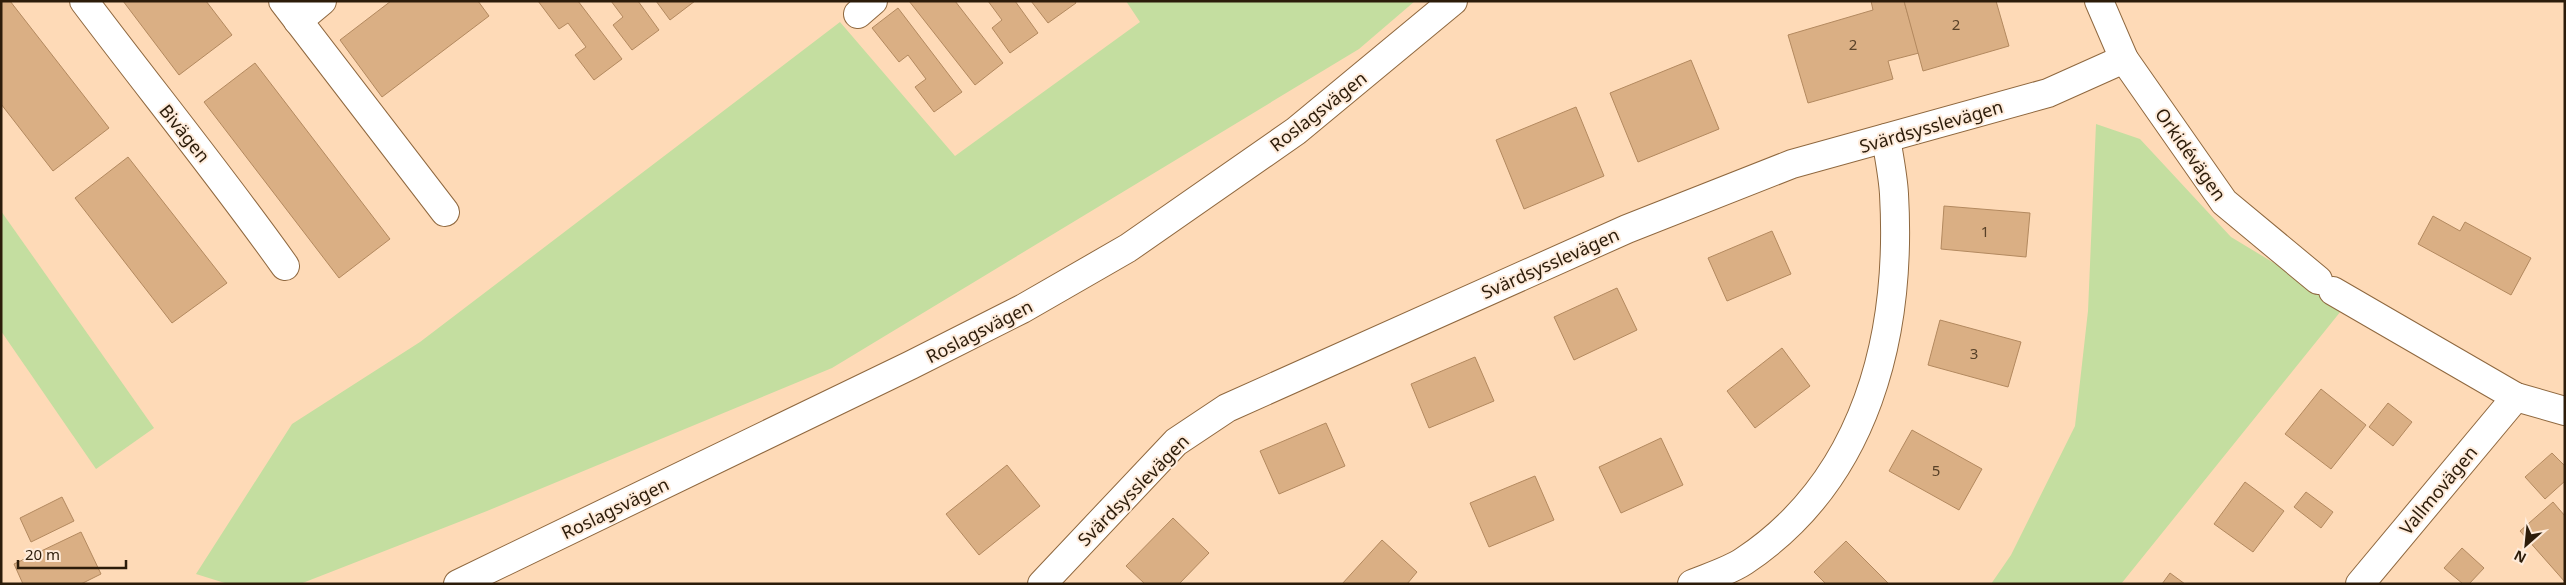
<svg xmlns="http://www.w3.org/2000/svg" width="2566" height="585" font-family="'Noto Sans',sans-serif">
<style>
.green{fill:#c4dea0}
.building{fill:#daaf84;stroke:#b3895f}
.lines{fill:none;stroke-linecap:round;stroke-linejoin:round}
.street-casing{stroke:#8f683f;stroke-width:30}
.secondary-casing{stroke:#8f683f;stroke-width:30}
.street{stroke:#fff;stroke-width:28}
.secondary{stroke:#fff;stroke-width:28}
.labels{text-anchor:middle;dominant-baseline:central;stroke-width:4;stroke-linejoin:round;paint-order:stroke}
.number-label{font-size:15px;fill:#584128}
.street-label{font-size:18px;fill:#2c1c0a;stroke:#feebda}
</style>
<rect width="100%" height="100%" fill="#fedab7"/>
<g class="green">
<polygon points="1126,1 1415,1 1359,49 832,368 487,511 300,584 228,584 196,574 292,424 420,342 840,22 955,156 1140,22"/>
<polygon points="2096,124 2140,139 2231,237 2345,306 2121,584 1991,584 2011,555 2075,426 2088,311"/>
<polygon points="1,211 154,428 96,469 1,331"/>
</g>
<g class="building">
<polygon points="1,1 10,1 109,128 53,171 1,104"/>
<polygon points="123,1 206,1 232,35 179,75"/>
<polygon points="391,1 478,1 489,16 382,97 340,40"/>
<polygon points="538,1 578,1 622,59 594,80 575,55 586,47 568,23 559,29"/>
<polygon points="611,1 638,1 659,30 632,50 613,25 623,17"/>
<polygon points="656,1 695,1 670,20"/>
<polygon points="909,1 955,1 1003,63 975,85"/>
<polygon points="988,1 1015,1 1038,33 1010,53 992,28 1002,20"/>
<polygon points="1031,1 1075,1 1076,3 1048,23"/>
<polygon points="1871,1 1904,1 1919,53 1888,61 1893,79 1808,103 1788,35 1873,10"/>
<polygon points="1904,1 1996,1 2009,46 1923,71"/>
<polygon points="898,8 962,92 934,112 915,87 926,79 908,55 899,62 872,28"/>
<polygon points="1691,60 1719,129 1638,162 1610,93"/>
<polygon points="255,63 390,239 339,278 204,102"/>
<polygon points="1576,107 1604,176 1524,209 1496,140"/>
<polygon points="128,157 227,283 172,323 75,198"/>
<polygon points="1944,206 2030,213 2026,257 1941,249"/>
<polygon points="2433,216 2460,231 2465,222 2531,258 2511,295 2418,244"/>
<polygon points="1772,231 1791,274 1727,301 1708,258"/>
<polygon points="1617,288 1637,330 1574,360 1554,317"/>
<polygon points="1940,320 2021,342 2008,387 1928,365"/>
<polygon points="1782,348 1810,386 1755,428 1727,391"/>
<polygon points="1475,357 1494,401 1429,428 1411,384"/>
<polygon points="2321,389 2366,425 2331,469 2285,434"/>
<polygon points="2388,403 2412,422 2393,446 2369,427"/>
<polygon points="1326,423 1345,466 1279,494 1260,451"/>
<polygon points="1912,430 1982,469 1959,510 1889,471"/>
<polygon points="1661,438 1683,485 1621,513 1599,467"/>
<polygon points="2552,453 2565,466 2565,481 2545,499 2525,477"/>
<polygon points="1007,465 1040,506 979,555 946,514"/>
<polygon points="1535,476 1554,520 1489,547 1470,503"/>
<polygon points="2245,482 2284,511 2253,552 2214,524"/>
<polygon points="2306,492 2333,512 2321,528 2294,507"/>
<polygon points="62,497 74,521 31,542 20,518"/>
<polygon points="2553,502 2565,516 2565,582 2520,531"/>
<polygon points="1173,518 1209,553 1179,584 1145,584 1126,566"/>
<polygon points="81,532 101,574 81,584 23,584 14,564"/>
<polygon points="1382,540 1417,572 1407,584 1342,584"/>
<polygon points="1846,541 1889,584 1826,584 1814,572"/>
<polygon points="2462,548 2484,568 2469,584 2463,584 2444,568"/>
<polygon points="2170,573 2185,584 2162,584"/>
</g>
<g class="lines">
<defs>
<g id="street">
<path d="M84 1C151 90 221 176 285 266"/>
<polyline points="283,1 445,212"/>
<polyline points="2099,1 2124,59 2224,202 2318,280"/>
<polyline points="858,14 873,1"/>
<polyline points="298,21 322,1"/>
<polyline points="2333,291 2516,397 2565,411"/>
<polyline points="1042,584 1176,442 1227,408 1627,229 1792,164 2048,93 2124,59"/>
<path d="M1692 584C1709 577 1729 571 1744 561 1867 479 1902 335 1894 194 1893 176 1889 157 1886 138"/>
<polyline points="2360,584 2516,397"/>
</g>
<polyline id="secondary" points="458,584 911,365 1022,309 1128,248 1296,131 1453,1"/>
</defs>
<use href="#street" class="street-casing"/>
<use href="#secondary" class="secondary-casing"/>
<use href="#street" class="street"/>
<use href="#secondary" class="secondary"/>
</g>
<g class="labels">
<g class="number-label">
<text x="1956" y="24">2</text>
<text x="1853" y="44">2</text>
<text x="1985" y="231">1</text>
<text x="1974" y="353">3</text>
<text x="1936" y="470">5</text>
</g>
<g class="street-label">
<text transform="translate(1318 111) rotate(-38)">Roslagsvägen</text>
<text transform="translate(1931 126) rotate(-16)">Svärdsysslevägen</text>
<text transform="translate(185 133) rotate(51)">Bivägen</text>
<text transform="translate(2191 154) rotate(55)">Orkidévägen</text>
<text transform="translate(1550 263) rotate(-24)">Svärdsysslevägen</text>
<text transform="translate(979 331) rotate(-27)">Roslagsvägen</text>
<text transform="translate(1133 490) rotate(-45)">Svärdsysslevägen</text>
<text transform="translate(2438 490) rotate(-50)">Vallmovägen</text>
<text transform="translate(615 508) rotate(-26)">Roslagsvägen</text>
</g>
</g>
<rect width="2566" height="585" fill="none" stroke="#2c1c0a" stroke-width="5"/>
<g transform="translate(2526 545) rotate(207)" stroke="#feebda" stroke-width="4" paint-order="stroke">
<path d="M0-4L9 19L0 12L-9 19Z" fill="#2c1c0a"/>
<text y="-8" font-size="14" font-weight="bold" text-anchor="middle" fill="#2c1c0a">N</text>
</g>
<path d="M18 560v8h108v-8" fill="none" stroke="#2c1c0a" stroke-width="2.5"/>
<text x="25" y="560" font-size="15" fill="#2c1c0a" stroke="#feebda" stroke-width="4" paint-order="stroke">20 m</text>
</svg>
